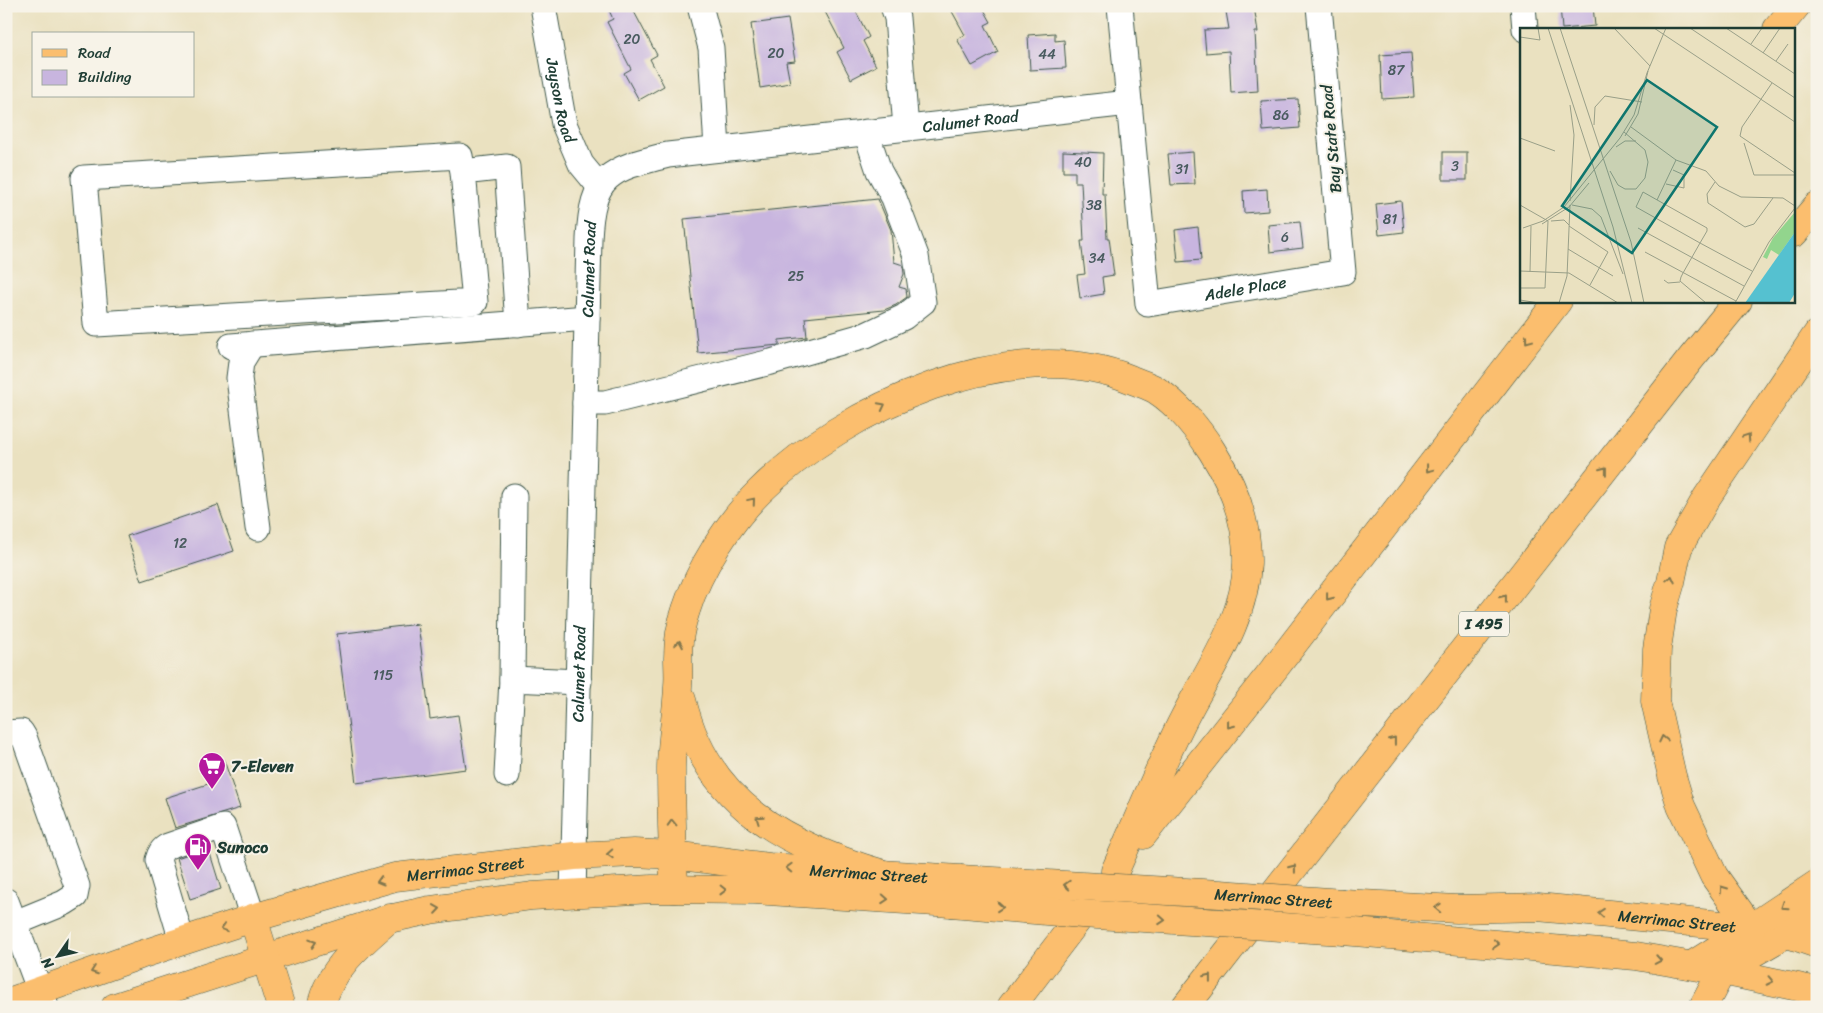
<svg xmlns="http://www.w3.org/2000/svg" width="1823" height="1013" font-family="Sriracha,sans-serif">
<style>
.building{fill:#c8b5df}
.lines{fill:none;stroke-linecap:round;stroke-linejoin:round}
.minor-casing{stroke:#3d5649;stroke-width:27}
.major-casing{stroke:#3d5649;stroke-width:29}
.highway-casing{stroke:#3d5649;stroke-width:29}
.minor{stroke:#fff;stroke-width:25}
.major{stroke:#fbbe6e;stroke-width:28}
.highway{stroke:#fbbe6e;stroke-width:28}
.major-bridge-casing{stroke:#3d5649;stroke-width:29;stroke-linecap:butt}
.major-bridge{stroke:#fbbe6e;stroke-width:28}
.oneway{stroke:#82774e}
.labels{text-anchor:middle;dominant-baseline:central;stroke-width:4;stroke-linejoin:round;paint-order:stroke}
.number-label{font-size:14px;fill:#495b5f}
.shield{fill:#f7f3e8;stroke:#60746a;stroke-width:1}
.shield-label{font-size:15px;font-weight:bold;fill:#1f3d34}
.street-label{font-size:16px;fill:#1f3d34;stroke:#f7f3e8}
.poi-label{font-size:16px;font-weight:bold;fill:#1f3d34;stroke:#f7f3e8;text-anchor:start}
.inset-road{fill:none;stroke:#999f88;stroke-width:1}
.view{fill:#0f766e;fill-opacity:0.15;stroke:#0f766e;stroke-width:2.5}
.inset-edge{fill:none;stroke:#1f3d34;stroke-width:2.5}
</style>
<rect width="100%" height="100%" fill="#f7f3e8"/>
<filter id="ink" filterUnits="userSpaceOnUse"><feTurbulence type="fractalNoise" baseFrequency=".02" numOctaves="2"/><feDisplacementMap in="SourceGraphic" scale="10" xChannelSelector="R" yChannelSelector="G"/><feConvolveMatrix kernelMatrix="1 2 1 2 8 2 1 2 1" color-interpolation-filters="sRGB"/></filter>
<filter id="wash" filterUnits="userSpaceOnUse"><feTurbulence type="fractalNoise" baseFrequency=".0096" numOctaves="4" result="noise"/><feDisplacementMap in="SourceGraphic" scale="20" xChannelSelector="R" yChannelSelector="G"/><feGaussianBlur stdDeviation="1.12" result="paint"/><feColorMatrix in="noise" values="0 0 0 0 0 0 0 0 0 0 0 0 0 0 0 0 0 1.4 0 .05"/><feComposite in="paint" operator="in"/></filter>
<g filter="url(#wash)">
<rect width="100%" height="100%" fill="#eae1c0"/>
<g id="blocks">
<g class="building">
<polygon points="607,6 631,6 657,55 650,59 664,86 639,100 624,73 631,69 607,22 613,19"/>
<polygon points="822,6 853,6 869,37 863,41 876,66 851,79 837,52 844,48"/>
<polygon points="949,6 982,6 991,22 985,25 998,52 972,66 957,39 965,35"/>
<polygon points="1225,6 1254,6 1258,32 1255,32 1258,91 1231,93 1229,51 1206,53 1204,30 1229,29"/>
<polygon points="1560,6 1593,6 1595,26 1562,29"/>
<polygon points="788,19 795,61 786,62 790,83 760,88 751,24"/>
<polygon points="1055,33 1055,41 1064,40 1066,68 1030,70 1028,35"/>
<polygon points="1411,53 1414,97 1382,99 1380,55"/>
<polygon points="1298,99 1300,128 1263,131 1261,101"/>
<polygon points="1063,151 1103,153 1102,194 1105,194 1107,238 1109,238 1114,275 1102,277 1104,294 1080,298 1077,275 1085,274 1081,241 1084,241 1081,182 1075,182 1075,172 1063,172"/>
<polygon points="1193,152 1195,184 1171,185 1168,154"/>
<rect x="1443" y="152" width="24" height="28"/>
<polygon points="1267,189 1268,211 1244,213 1243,191"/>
<polygon points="878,199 891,230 894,262 903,265 904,274 899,287 906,289 907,297 896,305 884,310 805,318 807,337 779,340 779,345 698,353 684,219"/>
<polygon points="1401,201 1404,232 1379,235 1376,204"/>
<polygon points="1300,222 1303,248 1270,252 1268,225"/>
<polygon points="1198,227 1201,260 1178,262 1175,230"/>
<polygon points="218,505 234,551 142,581 127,536"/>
<polygon points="418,624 430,719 458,715 466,769 356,783 337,634"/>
<polygon points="224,760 240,808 175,828 165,798 214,782 208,766"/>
<polygon points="208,847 221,889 190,899 177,858"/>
</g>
</g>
</g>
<g filter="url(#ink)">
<use href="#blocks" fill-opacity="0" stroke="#3d5649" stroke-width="1"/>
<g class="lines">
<defs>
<g id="minor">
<path id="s1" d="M543 6 564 124 581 164 600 187"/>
<polyline points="700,6 711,48 717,149"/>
<polyline points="893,6 897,18 906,128"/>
<path id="s2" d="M1120 6 1148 304 1343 272 1319 6"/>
<polyline points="1523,6 1525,29"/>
<polyline points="463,172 460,156 84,178 96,324 475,302 463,172 507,167 518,324"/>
<polyline points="252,344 241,362 239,378 258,528"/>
<polyline points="231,346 587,318"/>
<polyline points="585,403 605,403 771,362 866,335 904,317 923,302 916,256 894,198 879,171 866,132"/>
<polyline points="512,679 514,496"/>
<polyline points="6,733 21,732 24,737 77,886 75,896 64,903 15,923"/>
<polyline points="507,775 512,679 579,682"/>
<path id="s3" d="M573 894 589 239C592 175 609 169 668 155L1129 103"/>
<polyline points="6,901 46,1007"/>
<path d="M182 941 158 860C160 853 162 849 168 846L223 827 253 918"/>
</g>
<g id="major">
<path id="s4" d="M1343 903 1457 909 1538 907 1751 928 1788 934 1817 944"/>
<polyline points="1343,931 1636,956 1722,971 1817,991"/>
<polyline points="1692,965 1751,928 1817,884"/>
<polyline points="1722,971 1817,916"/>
<path id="s5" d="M6 1003 140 955 253 918 395 877 574 856 634 853 673 855 769 867 960 879"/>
<polyline points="115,1007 384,920 430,910 532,896 652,889 754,890 951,903"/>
</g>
<g id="highway">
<polyline points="1777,29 1796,6"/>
<polyline points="1794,233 1817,206"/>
<path d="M682 700C707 806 787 845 883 874"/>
<polyline points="1143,835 1274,669 1558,301"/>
<path d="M674 889C673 849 671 810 671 770 671 742 677 714 678 686 679 677 678 667 678 658 678 643 681 624 686 610 699 569 729 522 759 492 844 407 1012 331 1130 379 1138 383 1148 385 1156 390 1178 404 1199 430 1212 451 1234 486 1248 522 1247 563 1245 623 1206 673 1181 724 1157 772 1137 822 1115 871"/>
<polyline points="253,918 281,1007"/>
<polyline points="1751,928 1714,876 1681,806 1672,776 1655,701 1657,649 1663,609 1671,582 1678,548 1707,497 1817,334"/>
<path d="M321 1007C329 969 362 942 390 918"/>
<polyline points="1011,1007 1095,897"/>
<polyline points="1185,1007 1689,361 1738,301"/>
<polyline points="1703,1007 1722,971"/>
</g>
</defs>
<use href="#minor" class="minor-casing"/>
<use href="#major" class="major-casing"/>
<use href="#highway" class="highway-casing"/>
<use href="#minor" class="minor"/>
<use href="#major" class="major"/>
<use href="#highway" class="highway"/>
<defs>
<g id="major-bridge">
<path id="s6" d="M960 879 1220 894 1343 903"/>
<polyline points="951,903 1082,914 1343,931"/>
</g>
</defs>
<use href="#major-bridge" class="major-bridge-casing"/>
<use href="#major-bridge" class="major-bridge"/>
</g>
<defs><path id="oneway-chevron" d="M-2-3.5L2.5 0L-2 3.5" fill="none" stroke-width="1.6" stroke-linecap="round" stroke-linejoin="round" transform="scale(1.25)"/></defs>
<g class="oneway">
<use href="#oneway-chevron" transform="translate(1528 340) rotate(127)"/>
<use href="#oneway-chevron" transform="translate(882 406) rotate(-27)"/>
<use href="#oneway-chevron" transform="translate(1747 437) rotate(-56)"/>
<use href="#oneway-chevron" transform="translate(1429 469) rotate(128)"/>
<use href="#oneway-chevron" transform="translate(1604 470) rotate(-52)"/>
<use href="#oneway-chevron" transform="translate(752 501) rotate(-50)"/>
<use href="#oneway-chevron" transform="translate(1671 579) rotate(-77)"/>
<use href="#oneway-chevron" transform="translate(1329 597) rotate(128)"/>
<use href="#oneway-chevron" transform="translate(1504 598) rotate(-52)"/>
<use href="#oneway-chevron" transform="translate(679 644) rotate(-80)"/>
<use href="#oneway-chevron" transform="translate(1230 725) rotate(128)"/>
<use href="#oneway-chevron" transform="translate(1663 739) rotate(-103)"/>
<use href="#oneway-chevron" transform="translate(1393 740) rotate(-52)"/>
<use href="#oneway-chevron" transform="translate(759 819) rotate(-145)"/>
<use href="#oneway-chevron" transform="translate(672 823) rotate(-92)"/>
<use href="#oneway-chevron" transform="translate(610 854) rotate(177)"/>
<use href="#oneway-chevron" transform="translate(789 868) rotate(-178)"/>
<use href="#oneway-chevron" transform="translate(1293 868) rotate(-52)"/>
<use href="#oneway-chevron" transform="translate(380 881) rotate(164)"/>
<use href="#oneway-chevron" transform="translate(1067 885) rotate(-177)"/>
<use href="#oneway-chevron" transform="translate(1723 889) rotate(-125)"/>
<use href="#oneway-chevron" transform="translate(723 890) rotate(1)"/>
<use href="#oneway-chevron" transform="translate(885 899) rotate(4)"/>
<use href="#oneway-chevron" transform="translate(1784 906) rotate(146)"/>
<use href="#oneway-chevron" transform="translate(1000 907) rotate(5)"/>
<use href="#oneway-chevron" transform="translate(1438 908) rotate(-177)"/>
<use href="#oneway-chevron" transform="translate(437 909) rotate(-8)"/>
<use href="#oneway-chevron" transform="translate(1601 913) rotate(-175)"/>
<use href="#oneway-chevron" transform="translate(1162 920) rotate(4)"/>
<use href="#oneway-chevron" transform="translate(224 928) rotate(162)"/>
<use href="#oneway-chevron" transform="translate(313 943) rotate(-18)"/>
<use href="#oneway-chevron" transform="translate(1496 944) rotate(5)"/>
<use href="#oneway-chevron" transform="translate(1658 960) rotate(10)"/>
<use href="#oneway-chevron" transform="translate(94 971) rotate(160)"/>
<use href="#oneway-chevron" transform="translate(1208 977) rotate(-52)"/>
<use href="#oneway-chevron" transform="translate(1770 981) rotate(12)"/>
</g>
</g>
<defs>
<symbol id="supermarket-pin" viewBox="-11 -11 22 30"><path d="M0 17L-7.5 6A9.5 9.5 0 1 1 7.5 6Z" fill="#b5179e" stroke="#f7f3e8"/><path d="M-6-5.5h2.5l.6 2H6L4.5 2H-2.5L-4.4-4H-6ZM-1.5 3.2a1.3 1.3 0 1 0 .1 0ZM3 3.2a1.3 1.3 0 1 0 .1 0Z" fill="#fff"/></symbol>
<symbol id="fuel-pin" viewBox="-11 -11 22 30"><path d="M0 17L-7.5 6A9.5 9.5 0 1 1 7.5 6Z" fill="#b5179e" stroke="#f7f3e8"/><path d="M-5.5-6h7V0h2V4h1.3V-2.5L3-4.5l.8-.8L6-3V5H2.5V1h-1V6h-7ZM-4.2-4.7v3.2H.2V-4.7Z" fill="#fff"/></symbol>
</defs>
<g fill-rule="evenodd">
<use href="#supermarket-pin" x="196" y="750" width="32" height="43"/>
<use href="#fuel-pin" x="182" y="831" width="32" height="43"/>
</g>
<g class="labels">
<g class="number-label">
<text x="632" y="39">20</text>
<text x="776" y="53">20</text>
<text x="1047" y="54">44</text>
<text x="1396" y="70">87</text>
<text x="1281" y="115">86</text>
<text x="1083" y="162">40</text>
<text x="1455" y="166">3</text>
<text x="1182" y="169">31</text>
<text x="1094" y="205">38</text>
<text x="1390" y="219">81</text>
<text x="1285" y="237">6</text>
<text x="1097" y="258">34</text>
<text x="796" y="276">25</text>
<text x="180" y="543">12</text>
<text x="383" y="675">115</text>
</g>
<rect class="shield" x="1459" y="611.5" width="50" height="25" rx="4"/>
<g class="shield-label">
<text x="1484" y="624">I 495</text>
</g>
<g class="street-label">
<text stroke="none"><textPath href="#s1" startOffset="96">Jayson Road</textPath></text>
<text stroke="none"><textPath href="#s3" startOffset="1090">Calumet Road</textPath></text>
<text transform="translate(1331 139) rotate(-95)">Bay State Road</text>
<text stroke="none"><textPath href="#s3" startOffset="625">Calumet Road</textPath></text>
<text stroke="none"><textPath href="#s2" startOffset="398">Adele Place</textPath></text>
<text stroke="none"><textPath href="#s3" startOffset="220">Calumet Road</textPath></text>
<text stroke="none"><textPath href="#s5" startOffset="480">Merrimac Street</textPath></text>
<text stroke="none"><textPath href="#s5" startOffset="885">Merrimac Street</textPath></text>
<text stroke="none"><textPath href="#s6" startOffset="314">Merrimac Street</textPath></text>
<text stroke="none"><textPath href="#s4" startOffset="335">Merrimac Street</textPath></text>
</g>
<g class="poi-label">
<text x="231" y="766">7-Eleven</text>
<text x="217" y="847">Sunoco</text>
</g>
</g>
<g transform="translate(1520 28)">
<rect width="275" height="275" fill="#eae1c0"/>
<path d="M275 184V204L259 227 251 222 247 231 243 229 253 210Z" fill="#92d58d"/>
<path d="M275 204V265L269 275H225Z" fill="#55c1d0"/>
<path class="inset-road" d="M28 0 93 199 112 275M40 0 111 214 124 275M94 0 130 38M134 0 275 94M170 0 275 70M206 0 275 46M0 9 20 12 18 0M231 16 242 0M243 25 260 0M256 33 268 16M252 55 222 99 220 108 275 145M74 97 75 79 85 68 122 74M111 99 156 132 137 172M105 108 118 86 128 43M0 110 35 123M224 115 234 147H275M96 119 105 113H116M156 132 186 143 199 158 221 169 263 170 275 178M90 143 98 157 105 161H116L125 150 128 134 125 122 104 104M195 154 187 166 188 175 225 199 234 196 253 170M146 156 164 160V147L153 142M50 173 54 107 50 77M0 177 28 193 25 260H0M52 177 72 181 81 189 103 246M31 193 44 192 49 197M22 196 49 179 69 155M49 198 88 224 70 257M3 200 23 193 44 179 100 110 114 87 127 45 146 0M118 200 224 258M48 221 93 248M125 224 216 273M0 243 49 245 98 275M10 244 11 198M144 252 148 255 160 254M0 272 19 275M39 275 47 248 50 177M186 275 160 253 161 249 163 245 180 215 187 203V200L123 164 116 179 180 215 232 243M215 275 249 214 275 180"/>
<path class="view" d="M127 52 197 99 112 225 42 178Z"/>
<rect width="275" height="275" class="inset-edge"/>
</g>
<rect width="1823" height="1013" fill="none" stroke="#f7f3e8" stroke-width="25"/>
<rect x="32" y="32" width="162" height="65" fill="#f7f3e8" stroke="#a1aaa0"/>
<rect x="42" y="49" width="25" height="8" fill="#fbbe6e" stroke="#a1aaa0"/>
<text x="78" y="58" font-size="15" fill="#1f3d34">Road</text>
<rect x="42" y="70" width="25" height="15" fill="#c8b5df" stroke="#a1aaa0"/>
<text x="78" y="82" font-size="15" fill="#1f3d34">Building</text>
<g transform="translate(58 956) rotate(236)" stroke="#f7f3e8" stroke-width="4" paint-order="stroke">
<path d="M0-4L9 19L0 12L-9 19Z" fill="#1f3d34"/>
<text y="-8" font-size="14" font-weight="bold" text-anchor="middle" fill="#1f3d34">N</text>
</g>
</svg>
